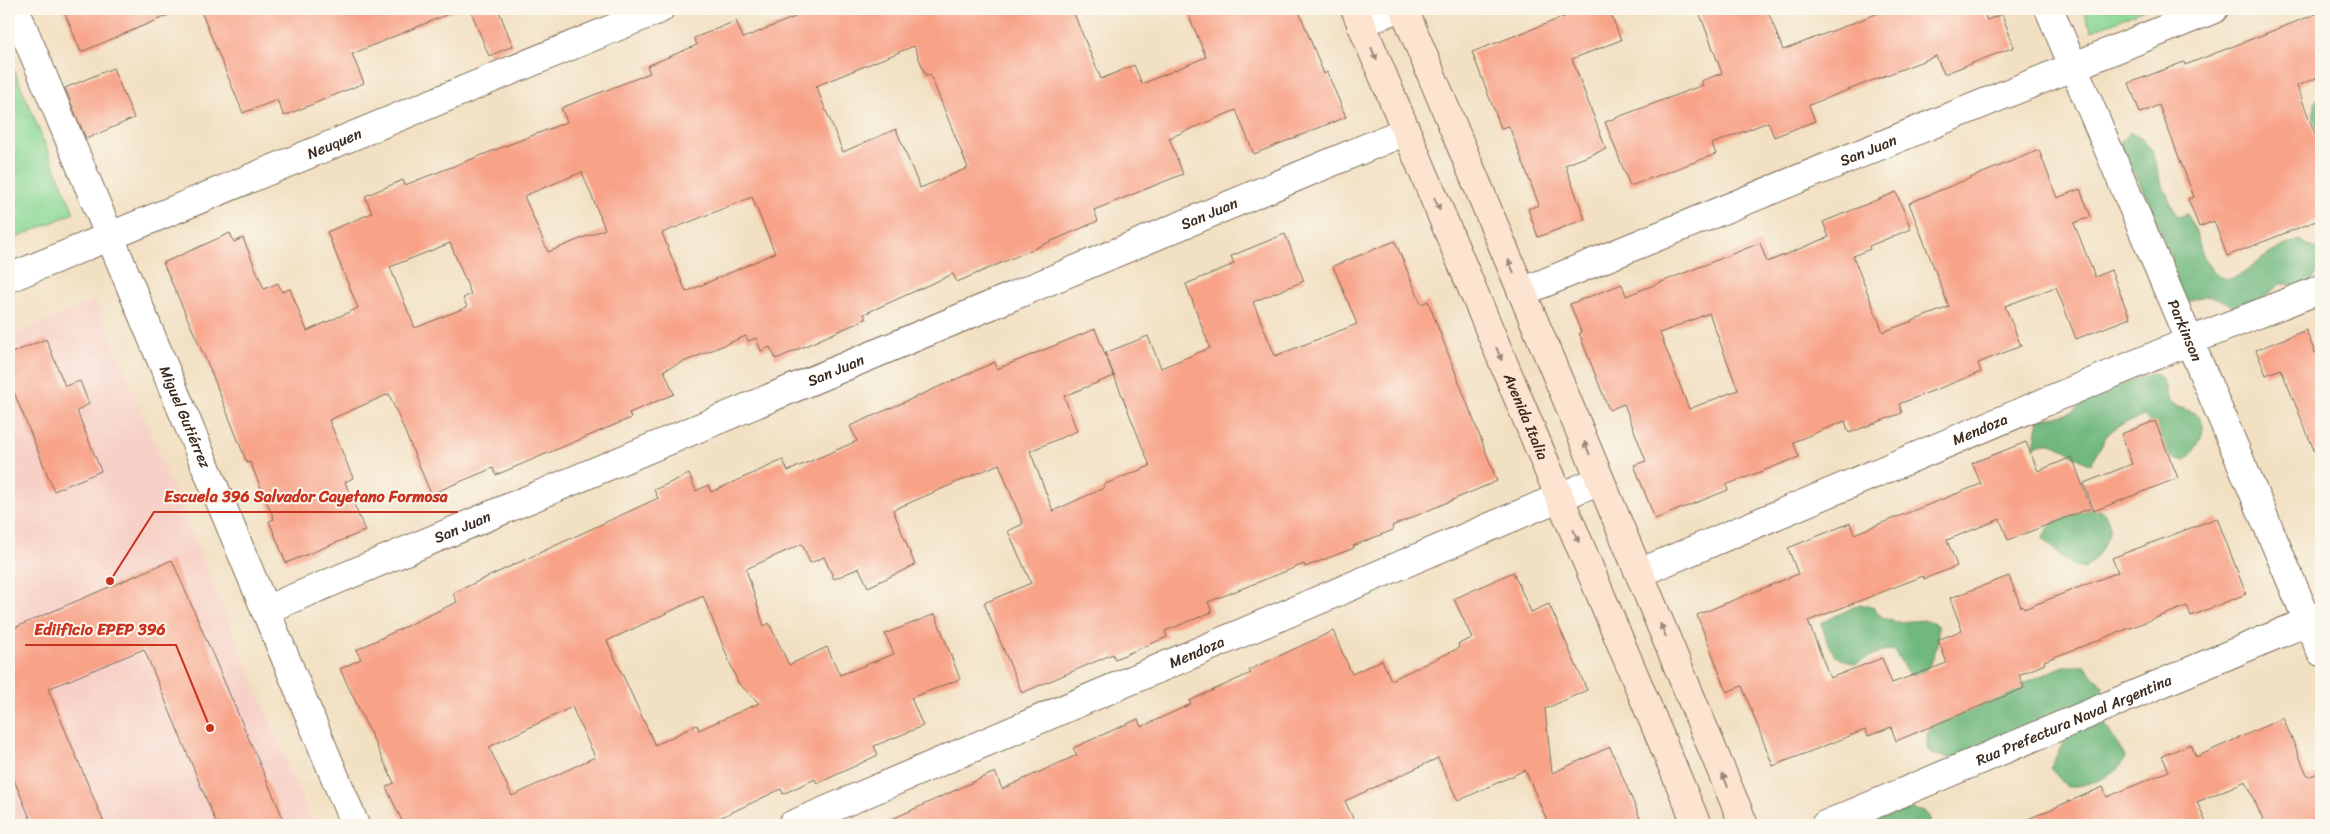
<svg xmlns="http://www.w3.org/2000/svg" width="2330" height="834" font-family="Sriracha,sans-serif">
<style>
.built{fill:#f7d1c7}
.green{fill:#8ad794;stroke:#628059}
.forest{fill:#6fb87e;stroke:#55714e}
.building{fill:#f8a388;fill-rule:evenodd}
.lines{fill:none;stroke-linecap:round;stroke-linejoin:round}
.street-casing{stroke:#7b6a57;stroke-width:30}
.secondary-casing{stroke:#7b6a57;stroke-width:30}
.street{stroke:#fff;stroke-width:28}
.secondary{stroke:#fde4d1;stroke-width:28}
.oneway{fill:#9c8778}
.labels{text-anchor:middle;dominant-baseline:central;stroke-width:4;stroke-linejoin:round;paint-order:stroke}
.street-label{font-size:15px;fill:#3b2a1e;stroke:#fbf7ec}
.leader{fill:none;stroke:#c8321e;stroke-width:2}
.callout-dot{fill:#c8321e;stroke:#fbf7ec;stroke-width:2}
.callout-label{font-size:16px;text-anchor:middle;font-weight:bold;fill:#c8321e;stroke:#fbf7ec;stroke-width:4;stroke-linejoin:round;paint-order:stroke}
</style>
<rect width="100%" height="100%" fill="#fbf7ec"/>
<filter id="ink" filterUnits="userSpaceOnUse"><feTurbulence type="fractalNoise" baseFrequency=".02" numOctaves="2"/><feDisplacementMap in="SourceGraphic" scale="10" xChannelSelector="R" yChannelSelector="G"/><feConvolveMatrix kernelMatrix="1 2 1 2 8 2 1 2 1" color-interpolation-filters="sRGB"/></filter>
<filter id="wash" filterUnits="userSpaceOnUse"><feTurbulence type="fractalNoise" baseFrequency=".0096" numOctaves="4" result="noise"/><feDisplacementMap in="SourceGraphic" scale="20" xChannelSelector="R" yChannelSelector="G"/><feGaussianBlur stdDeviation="1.12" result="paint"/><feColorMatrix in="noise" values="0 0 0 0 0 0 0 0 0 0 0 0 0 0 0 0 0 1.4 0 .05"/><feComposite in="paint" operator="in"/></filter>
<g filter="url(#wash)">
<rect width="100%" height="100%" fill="#f2e0c2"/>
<polygon class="built" points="95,300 313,825 9,825 9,337"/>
<g class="green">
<polygon points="2082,9 2145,9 2092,31"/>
<polygon points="9,58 74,213 9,241"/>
</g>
<g class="forest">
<polygon points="2321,94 2321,142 2314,117 2314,103"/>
<path d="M2130 132 2142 139 2152 151 2160 179 2177 217 2187 214C2199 231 2198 253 2212 270 2231 293 2252 264 2268 255 2277 249 2289 243 2299 240L2321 252C2321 267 2318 273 2308 285L2280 284 2265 297 2238 311C2221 296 2205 292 2185 303L2178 290 2172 263 2157 220 2139 181 2123 156 2120 142Z"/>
<path d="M2152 374 2159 375C2166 383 2165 392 2169 400 2174 409 2187 408 2194 413 2214 424 2196 450 2186 460 2158 462 2160 430 2144 416L2118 426 2107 435 2091 464C2070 459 2057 433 2034 447L2039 419C2049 417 2060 417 2069 413 2081 409 2087 398 2097 394 2115 386 2133 379 2152 374Z"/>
<path d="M2091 508C2098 508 2100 509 2105 514 2119 531 2097 557 2085 569 2065 566 2057 549 2043 539 2048 518 2074 514 2091 508Z"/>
<path d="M1860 604 1874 608 1883 618 1896 622 1926 620 1938 626C1938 646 1936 658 1923 673L1909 675 1894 650 1881 651 1856 664C1829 658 1829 646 1821 623Z"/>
<path d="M2064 666H2085L2103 687C2096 723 2109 727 2125 756 2120 777 2086 786 2067 787L2050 768 2071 728 2065 716 2038 720 1954 759 1932 754 1927 749V734L1931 728 1930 723Z"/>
<polygon points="1912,809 1925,812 1930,818 1930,825 1856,825"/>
</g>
<g id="blocks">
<g class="building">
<polygon points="63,9 183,9 81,52"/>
<polygon points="200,9 460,9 352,54 364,83 284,116 277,100 243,113"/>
<polygon points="470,9 498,9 513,46 489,56"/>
<path d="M791 9H1072L1101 79 1134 65 1142 84 1206 57 1186 9H1298L1324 74 1327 72 1346 117 1254 154 1236 110 1169 138 1183 174 1094 210 1098 221 957 282 953 274 864 314 866 319 776 359 770 347 761 351 756 338 748 341 746 336 664 370 674 394 629 413 631 418 496 475 493 468 431 494 389 394 329 420 353 478 345 482 365 531 286 563 269 521 274 519 250 462 247 463 210 369 163 263 230 233 234 242 243 238 264 289 278 283 282 292 290 289 307 331 358 308 327 232 372 213 365 196 403 180 405 185 567 122 561 108 650 73 647 66 697 45 694 38 736 21 743 38 795 17ZM914 46 926 76 930 74 968 168 920 188 896 129 843 152 816 86ZM582 172 605 229 548 252 524 196ZM752 197 775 253 686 292 662 233ZM450 243 471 294 463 298 467 307 415 328 390 267Z"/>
<polygon points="1561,9 1609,9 1621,40 1572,59 1606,149 1565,165 1585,219 1538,237 1528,209 1539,205 1509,126 1501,128 1472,52 1564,17"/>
<polygon points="1698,9 1767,9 1783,50 1889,9 1982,9 1987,20 2002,14 2014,47 1944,74 1936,56 1809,105 1815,121 1774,137 1768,122 1712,144 1716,154 1630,186 1605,122 1703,85 1701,81 1722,73"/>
<polygon points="2321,12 2321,76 2297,86 2321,150 2321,219 2227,256 2214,221 2199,227 2188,199 2194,197 2159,105 2140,113 2129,83 2184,62 2185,65"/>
<polygon points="113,68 134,118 86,139 65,88"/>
<path d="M2039 150 2057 198 2080 189 2091 217 2074 223 2095 277 2111 270 2130 318 2076 339 2056 287 2005 306 2021 346 1978 363 1981 372 1899 404 1902 413 1849 433 1845 421 1793 442 1799 457 1726 485 1728 490 1655 519 1634 465 1646 461 1624 404 1609 410 1579 333 1581 332 1570 304 1622 284 1626 296 1760 243 1767 262 1829 237 1823 222 1896 192 1911 229 1869 246 1870 249 1853 256 1883 332 1949 307 1909 203ZM1709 313 1738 390 1689 409 1660 333Z"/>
<path d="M1285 234 1304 281 1253 302 1275 356 1357 324 1333 266 1395 241 1421 304 1428 301 1497 481 1392 526 1393 530 1353 546 1354 548 1305 567 1304 564 1208 602 1212 612 1165 631 1167 637 1115 659 1113 654 1022 693 984 603 1031 583 1008 531 1023 524 999 464 893 510 915 565 868 587 859 568 834 579 824 557 810 563 802 544 746 569 764 626 769 623 789 665 827 647 840 675 894 654 885 634 935 614 960 679 911 698 923 726 874 746 878 755 817 784 815 779 783 794 781 789 705 825H404L386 787 394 783 340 669 361 659 356 650 457 602 453 593 658 498 654 490 689 474 696 491 708 485 711 492 783 460 788 471 857 441 850 426 995 362 997 369 1095 329 1114 376 1064 396 1077 431 1030 451 1053 511 1104 488 1103 485 1150 466 1105 353 1148 336 1161 368 1210 348 1186 284 1234 264 1231 256ZM703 596 738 683 759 703 699 730 697 725 655 745 607 641ZM572 707 595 757 512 796 489 747Z"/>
<polygon points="2306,330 2315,353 2321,350 2320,465 2281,369 2266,375 2256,350"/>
<polygon points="46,339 65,386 80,381 89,404 77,411 101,471 54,491 9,380 9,354"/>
<polygon points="2155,421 2178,478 2094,511 2084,483 2132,464 2121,434"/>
<polygon points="2026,442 2038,471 2072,457 2091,508 2008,540 2000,519 1947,540 1957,566 1924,579 1923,576 1808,621 1830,678 1882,658 1892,683 1947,663 1938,640 1962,630 1950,598 2009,576 2021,607 2023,606 2024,609 2118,572 2112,558 2217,518 2246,594 2191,616 2187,606 2044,661 2045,664 2019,675 2024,688 1896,741 1891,727 1868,736 1865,730 1773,766 1742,686 1727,692 1697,615 1798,574 1788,548 1850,523 1854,534 1981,484 1972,463"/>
<polygon points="172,560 286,825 217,825 144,649 48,689 105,825 33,825 9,768 9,630"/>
<polygon points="1513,572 1531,612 1549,604 1587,690 1545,709 1552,773 1610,747 1643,825 1549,825 1525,770 1458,801 1438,758 1345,801 1356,825 879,825 995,772 1002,789 1077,755 1073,748 1138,719 1141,727 1191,704 1189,701 1251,673 1249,670 1333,631 1352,674 1382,660 1391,680 1459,648 1458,644 1472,638 1454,599"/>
<polygon points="2283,718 2308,777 2321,772 2321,825 2265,825 2246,781 2197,802 2207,825 2014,825 2103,787 2107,797 2169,771 2162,756 2191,744 2196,757"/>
</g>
</g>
</g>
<g filter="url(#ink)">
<use href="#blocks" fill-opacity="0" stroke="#7b6a57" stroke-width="1"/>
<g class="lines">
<defs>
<g id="street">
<path id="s1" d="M15 9 355 825"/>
<path id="s2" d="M2049 9 2321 652"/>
<polyline points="1361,24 1395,9"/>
<path id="s3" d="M9 278 660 9"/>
<path id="s4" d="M1522 292 2214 9"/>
<path id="s5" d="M1639 573 2190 341 2321 289"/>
<path id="s6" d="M265 610 1406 131"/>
<path id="s7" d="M792 825 1600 480"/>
<path id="s8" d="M1825 825 2321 616"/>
</g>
<g id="secondary">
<path id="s9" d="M1355 9 1697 825"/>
<polyline points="1404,9 1744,825"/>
</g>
</defs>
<use href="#street" class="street-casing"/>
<use href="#secondary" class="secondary-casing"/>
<use href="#street" class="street"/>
<use href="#secondary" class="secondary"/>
</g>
<defs><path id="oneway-solid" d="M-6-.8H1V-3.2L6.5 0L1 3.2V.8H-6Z" transform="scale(1.25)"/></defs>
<g class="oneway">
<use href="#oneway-solid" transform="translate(1374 54) rotate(67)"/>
<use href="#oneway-solid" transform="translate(1437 204) rotate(67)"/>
<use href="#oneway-solid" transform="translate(1511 266) rotate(-113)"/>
<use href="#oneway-solid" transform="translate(1499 354) rotate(67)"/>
<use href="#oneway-solid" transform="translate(1587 448) rotate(-113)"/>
<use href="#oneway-solid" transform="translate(1576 536) rotate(67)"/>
<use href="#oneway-solid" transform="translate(1663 630) rotate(-113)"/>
<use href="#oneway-solid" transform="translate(1725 780) rotate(-113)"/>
</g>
</g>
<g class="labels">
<g class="street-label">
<text stroke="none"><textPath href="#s3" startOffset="352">Neuquen</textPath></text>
<text stroke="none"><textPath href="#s4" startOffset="374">San Juan</textPath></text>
<text stroke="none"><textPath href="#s6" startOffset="1024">San Juan</textPath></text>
<text stroke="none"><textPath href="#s2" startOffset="349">Parkinson</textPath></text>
<text stroke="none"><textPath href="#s6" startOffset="619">San Juan</textPath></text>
<text stroke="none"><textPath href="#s1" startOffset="442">Miguel Gutiérrez</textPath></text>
<text stroke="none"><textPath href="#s9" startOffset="442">Avenida Italia</textPath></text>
<text stroke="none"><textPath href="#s5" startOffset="370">Mendoza</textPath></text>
<text stroke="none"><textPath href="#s6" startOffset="214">San Juan</textPath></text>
<text stroke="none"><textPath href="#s7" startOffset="440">Mendoza</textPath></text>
<text stroke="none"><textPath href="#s8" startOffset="270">Rua Prefectura Naval Argentina</textPath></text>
</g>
</g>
<path class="leader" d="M110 581L154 512H458M210 728L176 645H25"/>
<g class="callout-dot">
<circle cx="110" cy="581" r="5"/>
<circle cx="210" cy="728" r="5"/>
</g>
<g class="callout-label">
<text x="306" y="502">Escuela 396 Salvador Cayetano Formosa</text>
<text x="100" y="635">Ediificio EPEP 396</text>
</g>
<rect width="2330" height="834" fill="none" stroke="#fbf7ec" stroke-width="30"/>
</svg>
